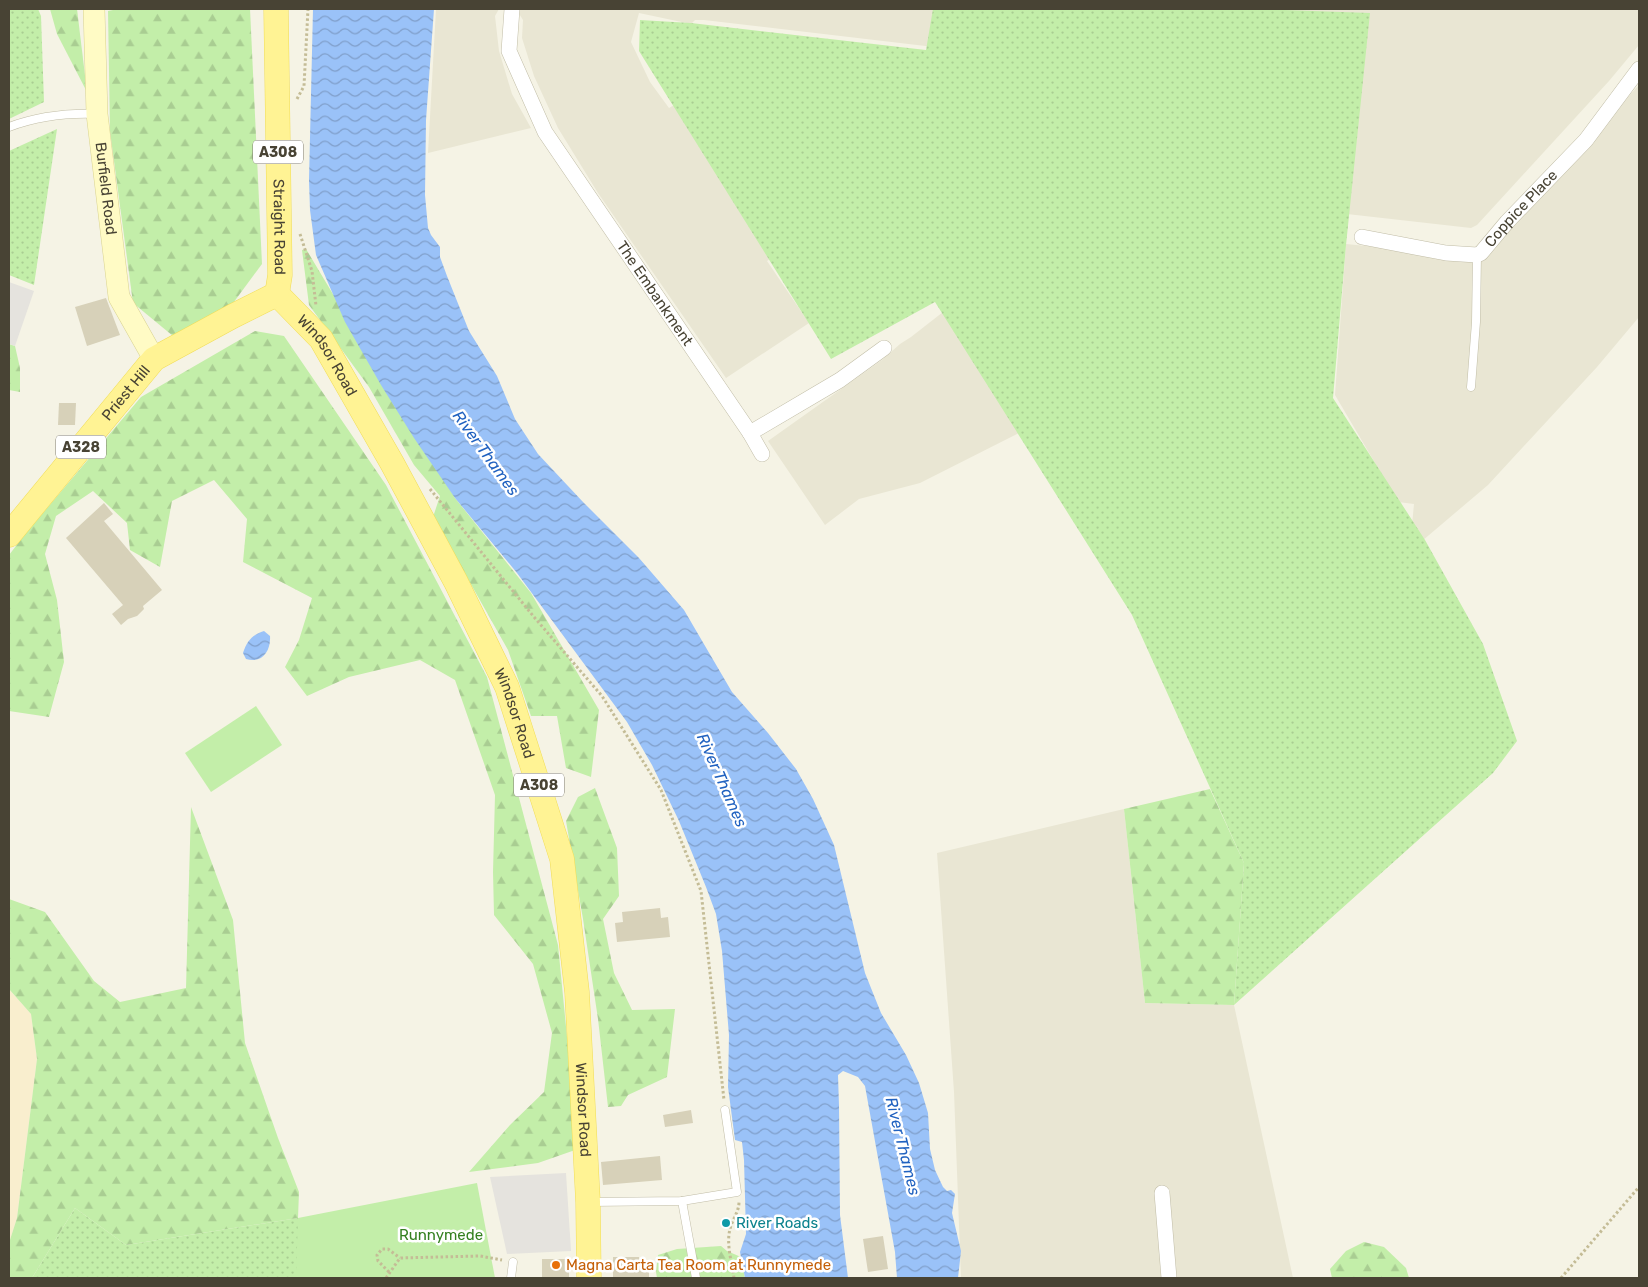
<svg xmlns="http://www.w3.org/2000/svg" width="1648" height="1287" font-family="Rubik,sans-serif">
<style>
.residential{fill:#e9e6d3}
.commercial{fill:#f9eece}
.grass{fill:url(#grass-dots)}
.forest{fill:url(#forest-firs)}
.park{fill:#c3eea9}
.parking{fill:#e5e3de}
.water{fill:url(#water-waves)}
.building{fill:#d7d1b9}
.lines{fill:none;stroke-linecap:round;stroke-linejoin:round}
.service-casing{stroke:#c1bda7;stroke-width:9}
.minor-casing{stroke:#c1bda7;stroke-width:16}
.secondary-casing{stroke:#d9d390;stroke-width:22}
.primary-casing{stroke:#f1dd57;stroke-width:25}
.path{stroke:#c4bc96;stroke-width:3;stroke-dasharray:2.5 2.5;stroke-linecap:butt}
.service{stroke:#fff;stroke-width:8}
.minor{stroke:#fff;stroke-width:15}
.secondary{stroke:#fffbc5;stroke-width:21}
.primary{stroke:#fff394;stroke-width:24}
.culture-dot{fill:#0f9aa8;stroke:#fff;stroke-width:2}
.food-dot{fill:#e8710a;stroke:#fff;stroke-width:2}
.labels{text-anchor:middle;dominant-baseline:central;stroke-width:5;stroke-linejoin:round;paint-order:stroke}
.shield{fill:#fff;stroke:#7f7b71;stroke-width:1}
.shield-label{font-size:14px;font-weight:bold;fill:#484334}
.street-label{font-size:15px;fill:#484334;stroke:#fff}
.culture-label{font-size:15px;fill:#0d838f;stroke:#fff;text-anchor:start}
.park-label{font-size:15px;fill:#348020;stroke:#fff}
.food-label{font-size:15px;fill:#c56008;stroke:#fff;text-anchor:start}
.water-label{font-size:16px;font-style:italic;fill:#2162c0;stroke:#fff}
</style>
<defs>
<pattern id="grass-dots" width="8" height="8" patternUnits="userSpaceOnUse" patternTransform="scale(1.25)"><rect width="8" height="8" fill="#c3eea9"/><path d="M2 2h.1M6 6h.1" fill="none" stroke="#a9cd92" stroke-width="1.8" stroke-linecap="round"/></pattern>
<pattern id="forest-firs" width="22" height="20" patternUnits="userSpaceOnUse" patternTransform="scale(1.25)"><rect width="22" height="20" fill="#c3eea9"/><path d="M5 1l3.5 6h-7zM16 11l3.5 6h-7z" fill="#a9cd92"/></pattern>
<pattern id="water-waves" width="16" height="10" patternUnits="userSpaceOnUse" patternTransform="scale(1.25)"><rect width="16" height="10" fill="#9ac2f8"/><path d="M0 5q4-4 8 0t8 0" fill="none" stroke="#809fca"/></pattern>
</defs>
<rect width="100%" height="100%" fill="#f5f3e5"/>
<g class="residential">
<polygon points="436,9 499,9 495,16 499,51 512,94 531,128 428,153"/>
<polygon points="520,9 1035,9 968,51 704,20 695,20 691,24 639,13 631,42 650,82 669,108 710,84 810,234 767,261 809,323 726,378 598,193 558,128 534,76 522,38 523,20 518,12"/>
<polygon points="1188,9 1639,9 1639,45 1609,81 1477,225 1471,228 1347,214"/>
<polygon points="1639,85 1639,317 1597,367 1488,485 1422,541 1412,525 1414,504 1398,502 1335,395 1346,244 1468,256 1485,251"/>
<polygon points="952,305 1019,433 920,483 859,499 825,525 768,441 882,360 900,344 911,337"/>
<polygon points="1124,809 1145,1003 1234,1005 1293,1278 961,1278 954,1092 937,853"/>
</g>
<polygon class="commercial" points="9,989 31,1014 37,1059 17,1218 9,1243"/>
<g class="grass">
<polygon points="9,9 38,9 41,16 44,102 9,119"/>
<polygon points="933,9 1257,9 1370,13 1346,245 1333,398 1425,540 1483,644 1517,741 1493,773 1234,1005 1244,863 1132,615 935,302 831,359 639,51 640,20 691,23 926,50"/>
<polygon points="57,129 34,285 9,275 9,151"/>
<polygon points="75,1208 126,1245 298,1218 300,1278 32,1278"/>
</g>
<g class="forest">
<polygon points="50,9 77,9 87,92 57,34"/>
<polygon points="118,9 250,9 262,264 228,310 173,336 133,303 110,131 108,11"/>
<polygon points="306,249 455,498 531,593 599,710 591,777 566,768 557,716 531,716 508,650 433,517 440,496 414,465 369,387 309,305 302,250"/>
<polygon points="255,331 284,336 386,485 487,677 558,945 578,1149 538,1163 469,1172 510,1125 544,1092 552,1033 533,964 494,915 493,872 495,795 455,680 420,660 349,677 307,696 285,667 299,640 312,598 243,562 247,519 214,480 172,501 160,567 130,550 127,523 93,491 56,516 45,554 57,600 64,662 49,717 9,711 9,555 26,533 141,397"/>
<polygon points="9,344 15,346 20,368 20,392 9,390"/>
<polygon points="595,788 617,848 619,896 603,919 614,973 632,1010 675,1009 667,1077 628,1095 621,1106 608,1107 598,1019 583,919 566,821 578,797"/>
<polygon points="1210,789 1244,863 1234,1005 1145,1003 1124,809"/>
<polygon points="191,807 233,920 245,1043 278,1138 299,1192 298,1218 126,1245 75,1208 32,1278 9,1278 9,1243 17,1218 37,1059 31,1014 9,989 9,899 45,912 94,981 120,1002 186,988"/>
<polygon points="1364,1242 1384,1247 1406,1268 1409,1278 1332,1278 1330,1269 1346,1251"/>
<polygon points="721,1246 727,1251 741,1257 745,1278 657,1278 656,1272 658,1255 677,1249"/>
</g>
<g class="park">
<polygon points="256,706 282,745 211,792 185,753"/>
<polygon points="477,1183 495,1278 296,1278 298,1218"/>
</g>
<g class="parking">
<polygon points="9,282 34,291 15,346 9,344"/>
<polygon points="566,1173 571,1251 507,1254 490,1177"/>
</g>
<g class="water">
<polygon points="313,9 434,9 426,120 425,195 428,228 431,235 440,247 440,257 447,276 469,331 497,376 515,419 538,454 583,502 639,558 684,610 732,692 768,733 796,769 813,799 834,845 865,973 881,1013 906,1055 919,1083 928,1113 930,1149 935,1170 943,1187 947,1191 951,1190 955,1194 952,1213 961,1251 958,1278 897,1278 895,1252 865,1086 858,1077 843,1071 838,1075 839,1106 840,1215 848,1278 745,1278 740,1252 746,1234 744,1160 742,1142 735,1140 728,1087 729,1035 722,951 716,914 706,887 679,821 652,765 627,722 517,573 455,498 414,438 381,385 345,322 316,255 310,210 309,180"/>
<path d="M264 631 270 636C271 651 262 664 246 659L243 653C247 641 252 635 264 631Z"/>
</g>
<g class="building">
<polygon points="106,298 120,335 87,346 75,307"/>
<polygon points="59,403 76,403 75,425 58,425"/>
<polygon points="104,503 113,514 104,521 162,590 143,606 144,609 137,616 128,619 121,625 112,614 123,605 66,538"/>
<polygon points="660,908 661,918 668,917 670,937 617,942 615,923 623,922 622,912"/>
<polygon points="691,1110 693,1123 665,1127 663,1115"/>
<polygon points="660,1156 662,1180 603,1185 601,1162"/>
<polygon points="883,1236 888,1269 868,1272 863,1239"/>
<polygon points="613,1257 639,1257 639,1264 649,1265 649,1278 613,1278"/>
<rect x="542" y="1259" width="27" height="19"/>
</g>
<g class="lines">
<defs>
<g id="service">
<path d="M9 127C36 117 66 113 95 114"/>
<polyline points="1471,387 1476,322 1477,255"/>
<polyline points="682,1201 696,1278"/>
<polyline points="590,1202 682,1201 737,1192 725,1110"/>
<polyline points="511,1278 513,1262"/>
</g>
<g id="minor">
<path id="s1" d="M512 9 509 51 545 132 750 433 840 380 884 348"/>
<path id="s2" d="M1362 237 1446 253 1477 255 1481 253 1507 222 1586 140 1639 69"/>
<polyline points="750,433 762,454"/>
<polyline points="1162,1193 1169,1278"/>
</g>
<g id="secondary">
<path id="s3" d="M94 9 97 114 119 297 154 359"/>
</g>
<g id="primary">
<path id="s4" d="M276 9 280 275 277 294"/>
<path id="s5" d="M277 294 321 339 392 463 456 582 507 687 562 859 577 992 588 1202 589 1278"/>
<path id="s6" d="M9 535 154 359 233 316 277 294"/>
</g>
</defs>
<use href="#service" class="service-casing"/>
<use href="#minor" class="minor-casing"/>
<use href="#secondary" class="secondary-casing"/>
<use href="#primary" class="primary-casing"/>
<g class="path">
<polyline points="297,99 304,86 308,9"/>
<polyline points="300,234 312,271 316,306"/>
<polyline points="430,489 534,617 602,696 661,790 701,891 724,1100"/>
<polyline points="389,1272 378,1261 377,1255 382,1249 388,1249 400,1258"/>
<polyline points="386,1278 400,1258 480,1256 502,1260"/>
<path d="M734 1278C732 1263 726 1244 730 1229 732 1220 739 1212 739 1202"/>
<polyline points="1561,1278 1639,1187"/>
</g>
<use href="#service" class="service"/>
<use href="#minor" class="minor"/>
<use href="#secondary" class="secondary"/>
<use href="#primary" class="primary"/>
</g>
<circle class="culture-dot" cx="726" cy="1223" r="5"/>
<circle class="food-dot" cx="556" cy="1265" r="5"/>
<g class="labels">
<g class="shield">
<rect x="253" y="140.5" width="50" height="23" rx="4"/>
<rect x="56" y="435.5" width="50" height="23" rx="4"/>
<rect x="514" y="773.5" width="50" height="23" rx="4"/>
</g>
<g class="shield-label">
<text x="278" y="152">A308</text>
<text x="81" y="447">A328</text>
<text x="539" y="785">A308</text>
</g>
<g class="street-label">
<text stroke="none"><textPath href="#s3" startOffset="180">Burfield Road</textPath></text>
<text stroke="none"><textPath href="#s2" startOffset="181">Coppice Place</textPath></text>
<text stroke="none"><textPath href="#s4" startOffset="218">Straight Road</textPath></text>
<text stroke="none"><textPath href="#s1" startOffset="326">The Embankment</textPath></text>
<text stroke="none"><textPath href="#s5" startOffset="80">Windsor Road</textPath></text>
<text stroke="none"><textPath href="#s6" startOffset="184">Priest Hill</textPath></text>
<text stroke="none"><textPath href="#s5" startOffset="485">Windsor Road</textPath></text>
<text stroke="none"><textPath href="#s5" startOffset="890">Windsor Road</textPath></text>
</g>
<g class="culture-label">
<text x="736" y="1223">River Roads</text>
</g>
<g class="park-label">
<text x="441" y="1235">Runnymede</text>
</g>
<g class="food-label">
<text x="566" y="1265">Magna Carta Tea Room at Runnymede</text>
</g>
<g class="water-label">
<text transform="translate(486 453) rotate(54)">River Thames</text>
<text transform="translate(722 780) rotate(66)">River Thames</text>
<text transform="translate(903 1146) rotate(76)">River Thames</text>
</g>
</g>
<rect width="1648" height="1287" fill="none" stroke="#484334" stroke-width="20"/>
</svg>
